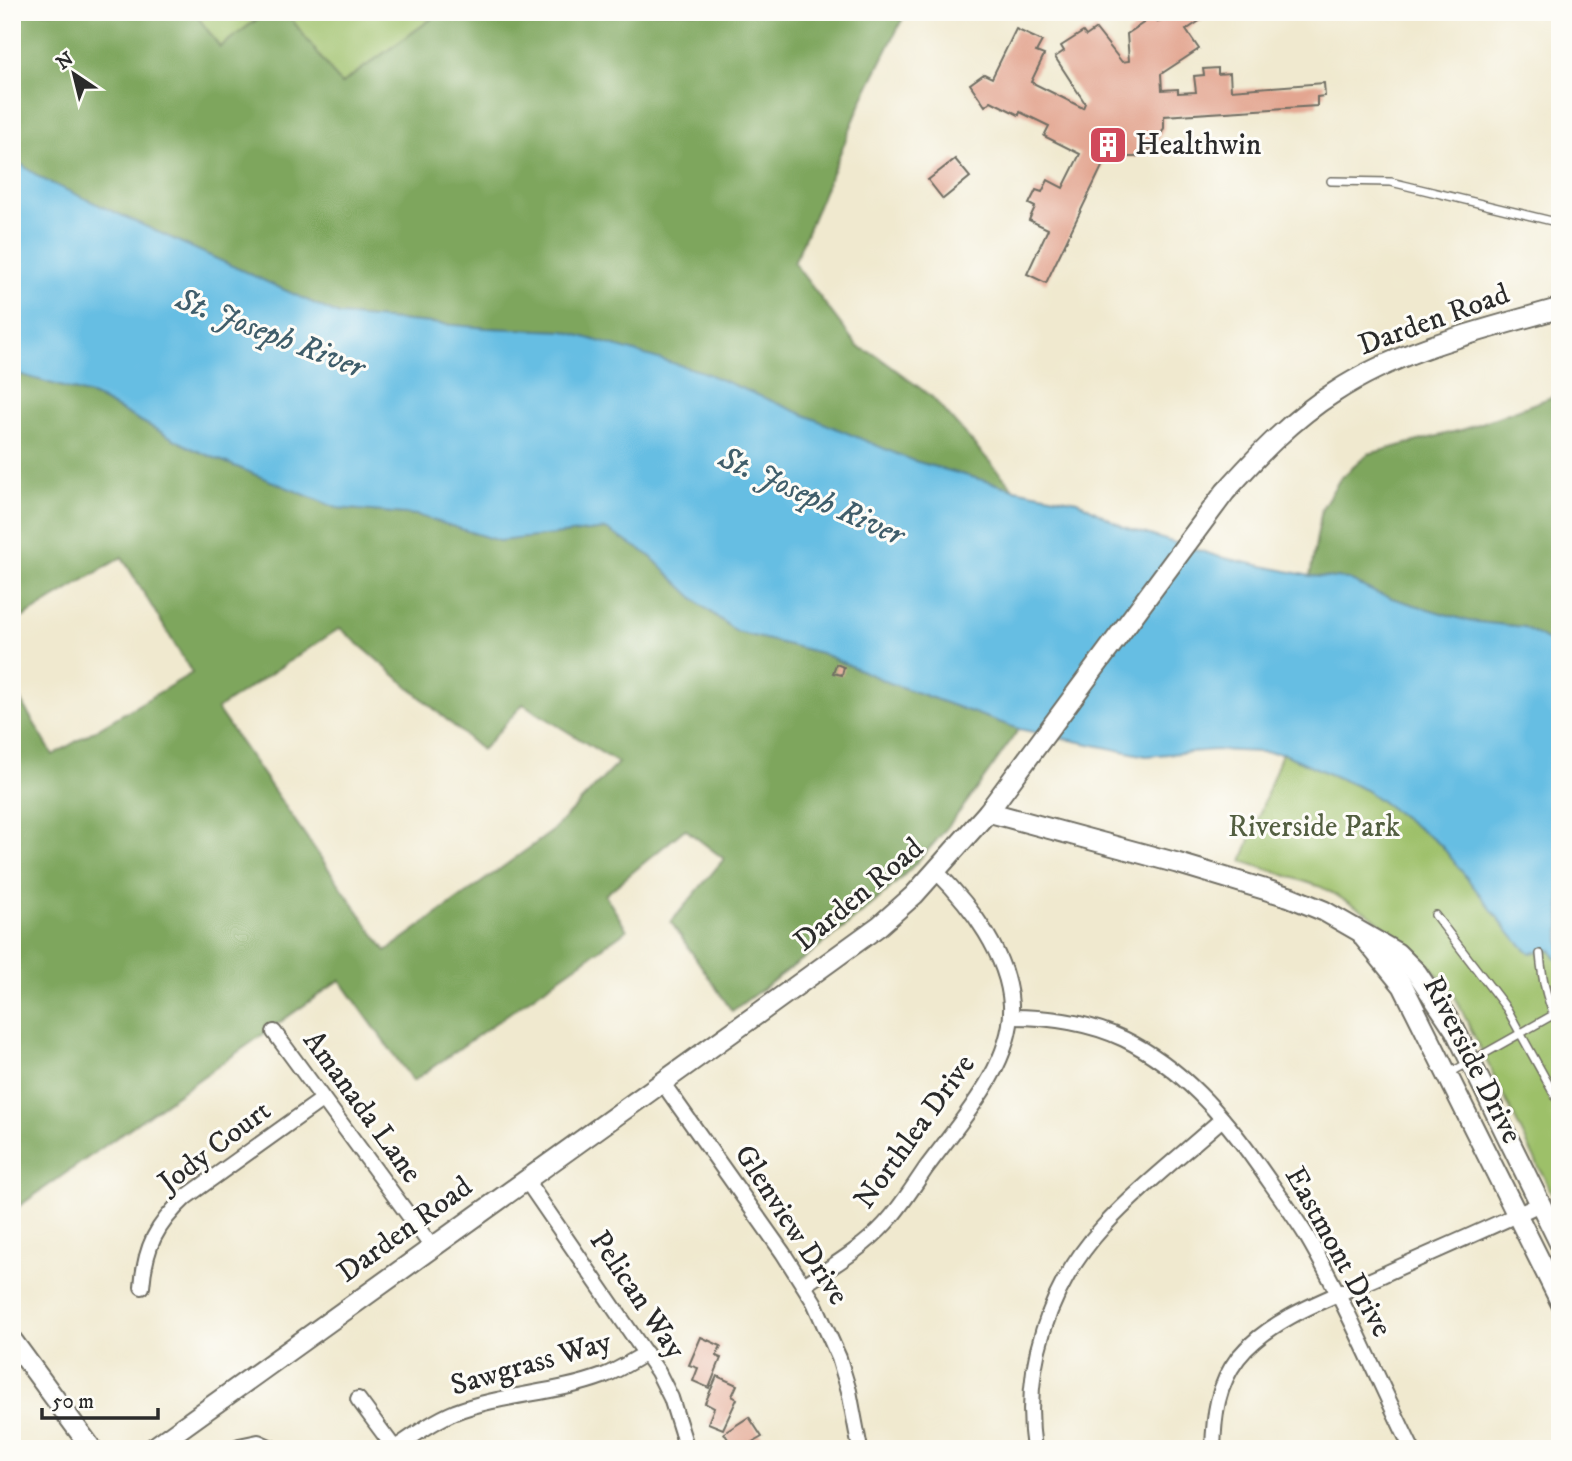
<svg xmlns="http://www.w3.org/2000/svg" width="1572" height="1461" font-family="'IM FELL DW Pica',serif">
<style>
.green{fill:#9dc069;stroke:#64764a;stroke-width:2}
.forest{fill:#7ea65d;stroke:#546844;stroke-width:2;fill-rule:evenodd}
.water{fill:#66bee3;stroke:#487487;stroke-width:2}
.building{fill:#e3a691}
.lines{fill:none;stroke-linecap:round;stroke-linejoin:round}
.lane-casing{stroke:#706e64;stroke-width:10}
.street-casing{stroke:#706e64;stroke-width:18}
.secondary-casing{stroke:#706e64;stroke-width:23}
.lane{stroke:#fff;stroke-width:7}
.street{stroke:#fff;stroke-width:14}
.secondary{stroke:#fff;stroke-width:19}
.labels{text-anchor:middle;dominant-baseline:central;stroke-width:6;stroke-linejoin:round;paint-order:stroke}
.poi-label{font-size:30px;fill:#2b2b2b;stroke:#fdfcf7;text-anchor:start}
.street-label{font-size:30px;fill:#2b2b2b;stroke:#fdfcf7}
.park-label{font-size:30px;fill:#535f41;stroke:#fdfcf7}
.water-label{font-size:32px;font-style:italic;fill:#405e6b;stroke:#fdfcf7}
</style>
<rect width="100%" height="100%" fill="#fdfcf7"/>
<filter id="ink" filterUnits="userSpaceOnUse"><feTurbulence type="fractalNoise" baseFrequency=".0143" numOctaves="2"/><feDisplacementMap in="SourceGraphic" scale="14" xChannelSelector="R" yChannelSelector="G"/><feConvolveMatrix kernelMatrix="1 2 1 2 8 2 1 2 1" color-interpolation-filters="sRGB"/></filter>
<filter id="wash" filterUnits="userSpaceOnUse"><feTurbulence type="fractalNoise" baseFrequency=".00686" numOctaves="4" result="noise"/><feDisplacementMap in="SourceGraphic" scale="28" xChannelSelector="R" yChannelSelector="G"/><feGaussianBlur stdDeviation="1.57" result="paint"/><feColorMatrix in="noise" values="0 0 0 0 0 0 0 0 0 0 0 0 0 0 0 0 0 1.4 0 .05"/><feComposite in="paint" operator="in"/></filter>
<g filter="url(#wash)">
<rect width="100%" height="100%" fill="#f0e9cf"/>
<g class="green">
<polygon points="194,12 267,12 220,47"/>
<polygon points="286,12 441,12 341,84"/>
<polygon points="1282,753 1366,790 1441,845 1513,936 1530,953 1551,950 1560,964 1560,1210 1453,993 1417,952 1369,914 1321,887 1242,861"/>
</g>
<g class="forest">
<polygon points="12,12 194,12 220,47 267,12 286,12 341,84 441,12 906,12 864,96 794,263 858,347 876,355 932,397 1014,489 911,460 564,331 487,328 339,315 42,179 12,158"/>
<path d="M12 372 94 396 193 449 337 508 417 515 499 541 606 529 649 555 700 604 737 632 821 653 890 683 1019 729C986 775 954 824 915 864 860 921 794 965 732 1011L671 922 724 859 685 829 605 895 627 930 413 1081 340 980 12 1211V686L53 755 192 673 122 557 12 624ZM340 628 482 750 523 704 618 763 550 833 386 951 217 709Z"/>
<polygon points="1560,394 1560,648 1524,627 1468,621 1378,594 1347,579 1310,576 1322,508 1340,479 1368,454 1465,429"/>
</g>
<polygon class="water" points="12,158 42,179 339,315 487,328 564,331 703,372 911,460 1014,489 1077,501 1124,527 1220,557 1310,576 1347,579 1378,594 1468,621 1524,627 1560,648 1560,964 1551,950 1530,953 1513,937 1441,845 1366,790 1282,753 1215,750 1146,756 1019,729 890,683 821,653 737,632 700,604 649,555 606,529 499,541 417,515 337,508 193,449 94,396 12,372"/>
<g id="blocks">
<g class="building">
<polygon points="1169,12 1204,12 1207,16 1186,30 1199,49 1161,74 1162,90 1178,89 1178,93 1196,92 1194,76 1204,75 1203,69 1218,68 1218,74 1230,73 1231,90 1324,83 1325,96 1317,97 1317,106 1164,116 1164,128 1158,141 1148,151 1135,157 1120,157 1109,152 1046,283 1027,274 1048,229 1029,220 1035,207 1029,204 1036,190 1042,192 1048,180 1063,188 1080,154 1044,136 1049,126 1020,112 1019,115 991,101 985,106 970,84 984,74 992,78 1016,29 1042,41 1036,52 1044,55 1031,82 1083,108 1085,103 1055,57 1064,51 1061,46 1083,32 1086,36 1096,29 1122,62 1129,61 1127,34 1154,16 1158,22 1170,14"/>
<polygon points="955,159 970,177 943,199 928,180"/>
<polygon points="836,664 844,667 842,675 833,673"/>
<polygon points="701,1337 721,1346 716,1356 721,1358 709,1388 693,1381 698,1368 689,1365"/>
<polygon points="717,1376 737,1385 732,1396 737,1399 723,1429 708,1423 714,1408 705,1403"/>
<polygon points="749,1417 762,1437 748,1445 751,1449 720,1449 730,1442 724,1433"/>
</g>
</g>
</g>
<g filter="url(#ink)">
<use href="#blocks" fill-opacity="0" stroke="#706e64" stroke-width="2"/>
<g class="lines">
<defs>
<g id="lane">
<polyline points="1331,181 1391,182 1560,223"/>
<polyline points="1435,915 1507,1009 1560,1105"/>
<path d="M1540 954C1542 978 1547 1005 1560 1026"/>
<polyline points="1450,1073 1553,1015"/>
</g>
<g id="street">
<path d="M1011 1017C1050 1017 1088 1022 1124 1039 1181 1067 1222 1114 1258 1165 1274 1188 1291 1211 1306 1235 1346 1303 1377 1378 1412 1449"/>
<polyline points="274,1032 432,1247"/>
<polyline points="662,1082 783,1253 814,1302 839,1358 849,1391 860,1449"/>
<polyline points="526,1180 658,1372 671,1398 687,1449"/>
<path d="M804 1285C832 1266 862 1249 885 1224 901 1207 913 1187 926 1168 959 1123 1014 1064 1011 1005 1008 955 971 906 937 872"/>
<path d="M142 1287C145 1247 156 1225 186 1197L323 1099"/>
<polyline points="358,1399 395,1449"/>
<polyline points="239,1446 258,1442 274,1449"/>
<path d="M394 1449C413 1436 433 1421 455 1412 502 1394 555 1394 603 1376 619 1370 632 1361 646 1353"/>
<path d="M1034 1449C1022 1368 1048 1287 1103 1227 1139 1188 1183 1154 1222 1119"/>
<path d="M1213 1449C1214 1415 1217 1386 1238 1358 1271 1317 1333 1297 1380 1276 1433 1252 1487 1229 1540 1204"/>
</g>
<g id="secondary">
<polyline points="988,812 1177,863 1290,897 1324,911 1397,953 1417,973 1455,1030 1560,1244"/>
<polyline points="1364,938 1403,986 1560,1301"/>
<polyline points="12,1340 92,1449"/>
<path d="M152 1449 763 1010 879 926 914 895 988 812 1225 492C1258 455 1292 419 1335 392 1402 348 1484 330 1560 308"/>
</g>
</defs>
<use href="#lane" class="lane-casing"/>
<use href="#street" class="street-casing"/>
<use href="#secondary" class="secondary-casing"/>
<use href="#lane" class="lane"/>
<use href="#street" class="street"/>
<use href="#secondary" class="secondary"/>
</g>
</g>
<defs>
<symbol id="building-square" viewBox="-11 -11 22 22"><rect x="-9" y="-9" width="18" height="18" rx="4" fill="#d1495b" stroke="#fdfcf7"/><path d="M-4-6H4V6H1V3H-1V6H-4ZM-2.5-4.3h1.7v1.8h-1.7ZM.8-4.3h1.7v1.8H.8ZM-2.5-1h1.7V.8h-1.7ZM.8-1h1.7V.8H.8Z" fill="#fff"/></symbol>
</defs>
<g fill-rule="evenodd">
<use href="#building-square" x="1086" y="123" width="44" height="44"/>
</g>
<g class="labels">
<g class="poi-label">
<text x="1135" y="145">Healthwin</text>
</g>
<g class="street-label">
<text transform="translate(1434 320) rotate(-20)">Darden Road</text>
<text transform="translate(859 895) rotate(-40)">Darden Road</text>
<text transform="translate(1472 1060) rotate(63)">Riverside Drive</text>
<text transform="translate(362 1107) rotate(54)">Amanada Lane</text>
<text transform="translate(915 1132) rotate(-54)">Northlea Drive</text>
<text transform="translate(215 1147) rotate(-37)">Jody Court</text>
<text transform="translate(791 1225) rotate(57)">Glenview Drive</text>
<text transform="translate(405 1230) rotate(-36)">Darden Road</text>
<text transform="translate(1338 1252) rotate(61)">Eastmont Drive</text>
<text transform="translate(637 1295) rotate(56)">Pelican Way</text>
<text transform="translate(531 1364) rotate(-16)">Sawgrass Way</text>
</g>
<g class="park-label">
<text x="1314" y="827">Riverside Park</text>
</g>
<g class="water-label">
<text transform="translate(270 334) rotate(21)">St. Joseph River</text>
<text transform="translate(811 497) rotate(24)">St. Joseph River</text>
</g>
</g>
<rect width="1572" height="1461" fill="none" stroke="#fdfcf7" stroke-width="42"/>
<g transform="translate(74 74) rotate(325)" stroke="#fdfcf7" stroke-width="5" paint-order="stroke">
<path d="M0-5L12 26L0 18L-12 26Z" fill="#2b2b2b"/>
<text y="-10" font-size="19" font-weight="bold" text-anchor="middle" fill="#2b2b2b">N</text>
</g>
<path d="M42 1408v10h116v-10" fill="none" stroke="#2b2b2b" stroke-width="3.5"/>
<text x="52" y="1408" font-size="21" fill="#2b2b2b" stroke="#fdfcf7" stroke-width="5" paint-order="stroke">50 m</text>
</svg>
